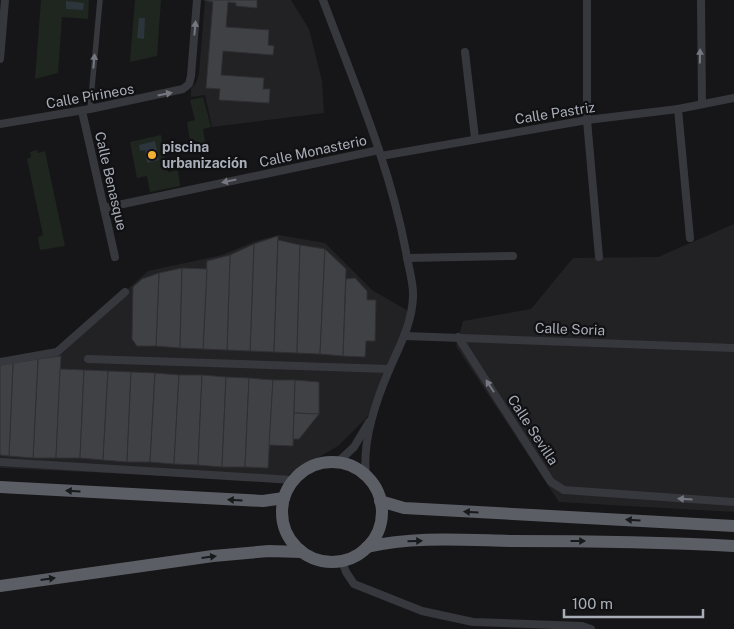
<svg xmlns="http://www.w3.org/2000/svg" width="734" height="629" font-family="'Public Sans',sans-serif">
<style>
.built{fill:#222225}
.green{fill:#1e261f}
.water{fill:#2c353c}
.building{fill:#404145;stroke:#303034}
.lines{fill:none;stroke-linecap:round;stroke-linejoin:round}
.pedestrian{stroke:#37383d;stroke-width:5.5}
.minor{stroke:#37383d;stroke-width:8}
.trunk{stroke:#5b5e65;stroke-width:12}
.oneway{fill:#757881}
.oneway2{fill:#18191b}
.poi-dot{fill:#f2b134;stroke:#111113;stroke-width:2}
.labels{text-anchor:middle;dominant-baseline:central;stroke-width:4.5;stroke-linejoin:round;paint-order:stroke}
.street-label{font-size:14px;fill:#a8adb8;stroke:#111113}
.poi-label{font-size:14px;font-weight:bold;fill:#a8adb8;stroke:#111113;text-anchor:start}
</style>
<rect width="100%" height="100%" fill="#161618"/>
<g class="built">
<polygon points="205,0 291,0 309,29 322,81 324,113 212,127 205,95 191,97 191,89 196,83 199,74"/>
<polygon points="734,224 734,512 559,502 456,346 463,321 531,309 573,258 658,257"/>
<polygon points="279,235 325,243 372,290 410,312 369,415 338,446 278,481 0,468 0,359 58,351 148,271 222,255 256,241"/>
</g>
<g class="green">
<polygon points="41,0 89,0 88,19 62,17 58,73 35,79"/>
<polygon points="135,0 161,0 157,56 130,62"/>
<polygon points="203,97 211,127 203,129 206,147 198,148 197,141 190,142 187,122 195,120 190,100"/>
<polygon points="161,135 168,172 178,170 180,186 150,192 147,176 137,178 130,142"/>
<polygon points="37,150 38,153 45,151 65,246 40,250 38,237 43,235 27,159 31,157 30,152"/>
</g>
<g class="water">
<polygon points="66,1 84,3 83,10 66,9"/>
<polygon points="139,18 145,18 144,39 137,38"/>
<polygon points="155,141 159,160 147,163 145,150 140,151 139,145"/>
</g>
<g class="building">
<polygon points="257,0 257,8 236,6 236,3 228,2 226,27 269,30 268,45 274,46 273,55 223,51 221,75 264,78 263,89 270,89 269,103 219,100 220,89 206,88 213,2 204,0"/>
<polygon points="278,236 274,352 250,351 254,244"/>
<polygon points="278,240 300,245 297,353 274,352"/>
<polygon points="254,244 250,351 227,350 230,255"/>
<polygon points="300,245 325,249 320,354 297,353"/>
<polygon points="325,249 346,269 343,356 320,354"/>
<polygon points="230,255 227,350 203,349 207,261"/>
<polygon points="182,268 180,348 156,346 159,273"/>
<polygon points="182,268 207,269 203,349 180,348"/>
<polygon points="159,273 156,346 137,346 132,339 133,287 142,279"/>
<polygon points="355,278 367,291 367,300 376,300 375,341 366,341 365,357 343,356 346,279"/>
<polygon points="61,356 56,458 33,458 38,359"/>
<polygon points="38,359 33,458 9,456 13,363"/>
<polygon points="13,363 9,456 0,455 0,365"/>
<polygon points="60,369 84,370 80,458 56,458"/>
<polygon points="84,370 108,371 103,460 80,458"/>
<polygon points="108,371 131,372 127,462 103,460"/>
<polygon points="131,372 155,373 150,462 127,462"/>
<polygon points="155,373 179,375 174,464 150,462"/>
<polygon points="179,375 202,375 198,465 174,464"/>
<polygon points="202,375 226,377 222,467 198,465"/>
<polygon points="226,377 249,378 245,467 222,467"/>
<polygon points="249,378 273,380 268,468 245,467"/>
<polygon points="273,380 295,380 293,446 269,445"/>
<polygon points="295,380 319,382 319,414 294,413"/>
<polygon points="294,413 319,414 299,439 293,439"/>
</g>
<g class="lines">
<polyline class="pedestrian" points="90,109 100,0"/>
<g class="minor">
<path d="M323 0C354 83 390 165 406 252 408 266 414 283 413 297 412 323 400 345 390 368 376 400 362 440 366 475"/>
<polyline points="587,0 587,120 599,257"/>
<polyline points="701,0 702,104"/>
<polyline points="465,52 475,138"/>
<polyline points="0,59 5,0"/>
<polyline points="678,109 690,238"/>
<polyline points="82,111 115,257"/>
<polyline points="0,124 90,109 183,89 189,84 191,76 197,0"/>
<polyline points="381,156 587,120 678,109 734,98"/>
<polyline points="104,208 379,150"/>
<polyline points="407,258 513,256"/>
<polyline points="405,336 734,348"/>
<polyline points="458,337 551,482 564,490 734,502"/>
<polyline points="88,359 389,369"/>
<polyline points="0,362 57,352 125,292"/>
<polyline points="0,462 293,480"/>
<polyline points="338,462 354,447 369,422"/>
<polyline points="342,561 346,572 354,584 422,611 473,622 582,626 591,629"/>
</g>
<g class="trunk">
<circle cx="332" cy="512" r="50"/>
<polyline points="0,487 263,501 284,498"/>
<polyline points="380,501 404,508 734,526"/>
<path d="M367 547C414 536 464 540 512 541 586 541 660 542 734 546"/>
<polyline points="0,586 213,556 269,551 302,552"/>
</g>
</g>
<defs><path id="oneway-solid" d="M-6-.8H1V-3.2L6.5 0L1 3.2V.8H-6Z" transform="scale(1.25)"/></defs>
<g class="oneway">
<use href="#oneway-solid" transform="translate(195 28) rotate(-85)"/>
<use href="#oneway-solid" transform="translate(700 56) rotate(-89)"/>
<use href="#oneway-solid" transform="translate(94 61) rotate(-85)"/>
<use href="#oneway-solid" transform="translate(165 94) rotate(-11)"/>
<use href="#oneway-solid" transform="translate(229 181) rotate(168)"/>
<use href="#oneway-solid" transform="translate(490 386) rotate(-123)"/>
<use href="#oneway-solid" transform="translate(685 499) rotate(-176)"/>
</g>
<g class="oneway2">
<use href="#oneway-solid" transform="translate(73 491) rotate(-177)"/>
<use href="#oneway-solid" transform="translate(235 500) rotate(-177)"/>
<use href="#oneway-solid" transform="translate(471 512) rotate(-177)"/>
<use href="#oneway-solid" transform="translate(633 520) rotate(-177)"/>
<use href="#oneway-solid" transform="translate(415 541) rotate(-2)"/>
<use href="#oneway-solid" transform="translate(578 541)"/>
<use href="#oneway-solid" transform="translate(209 557) rotate(-7)"/>
<use href="#oneway-solid" transform="translate(48 579) rotate(-8)"/>
</g>
<circle class="poi-dot" cx="152" cy="155" r="5"/>
<g class="labels">
<g class="street-label">
<text transform="translate(90 96) rotate(-10)">Calle Pirineos</text>
<text transform="translate(555 113) rotate(-9)">Calle Pastriz</text>
<text transform="translate(313 151) rotate(-12)">Calle Monasterio</text>
<text transform="translate(111 181) rotate(77)">Calle Benasque</text>
<text transform="translate(570 329) rotate(2)">Calle Soria</text>
<text transform="translate(533 430) rotate(57)">Calle Sevilla</text>
</g>
<g class="poi-label">
<text x="162" y="147">piscina<tspan x="162" dy="16">urbanización</tspan></text>
</g>
</g>
<path d="M564 609v8h139v-8" fill="none" stroke="#a8adb8" stroke-width="2.5"/>
<text x="572" y="609" font-size="15" fill="#a8adb8" stroke="#111113" stroke-width="4" paint-order="stroke">100 m</text>
</svg>
